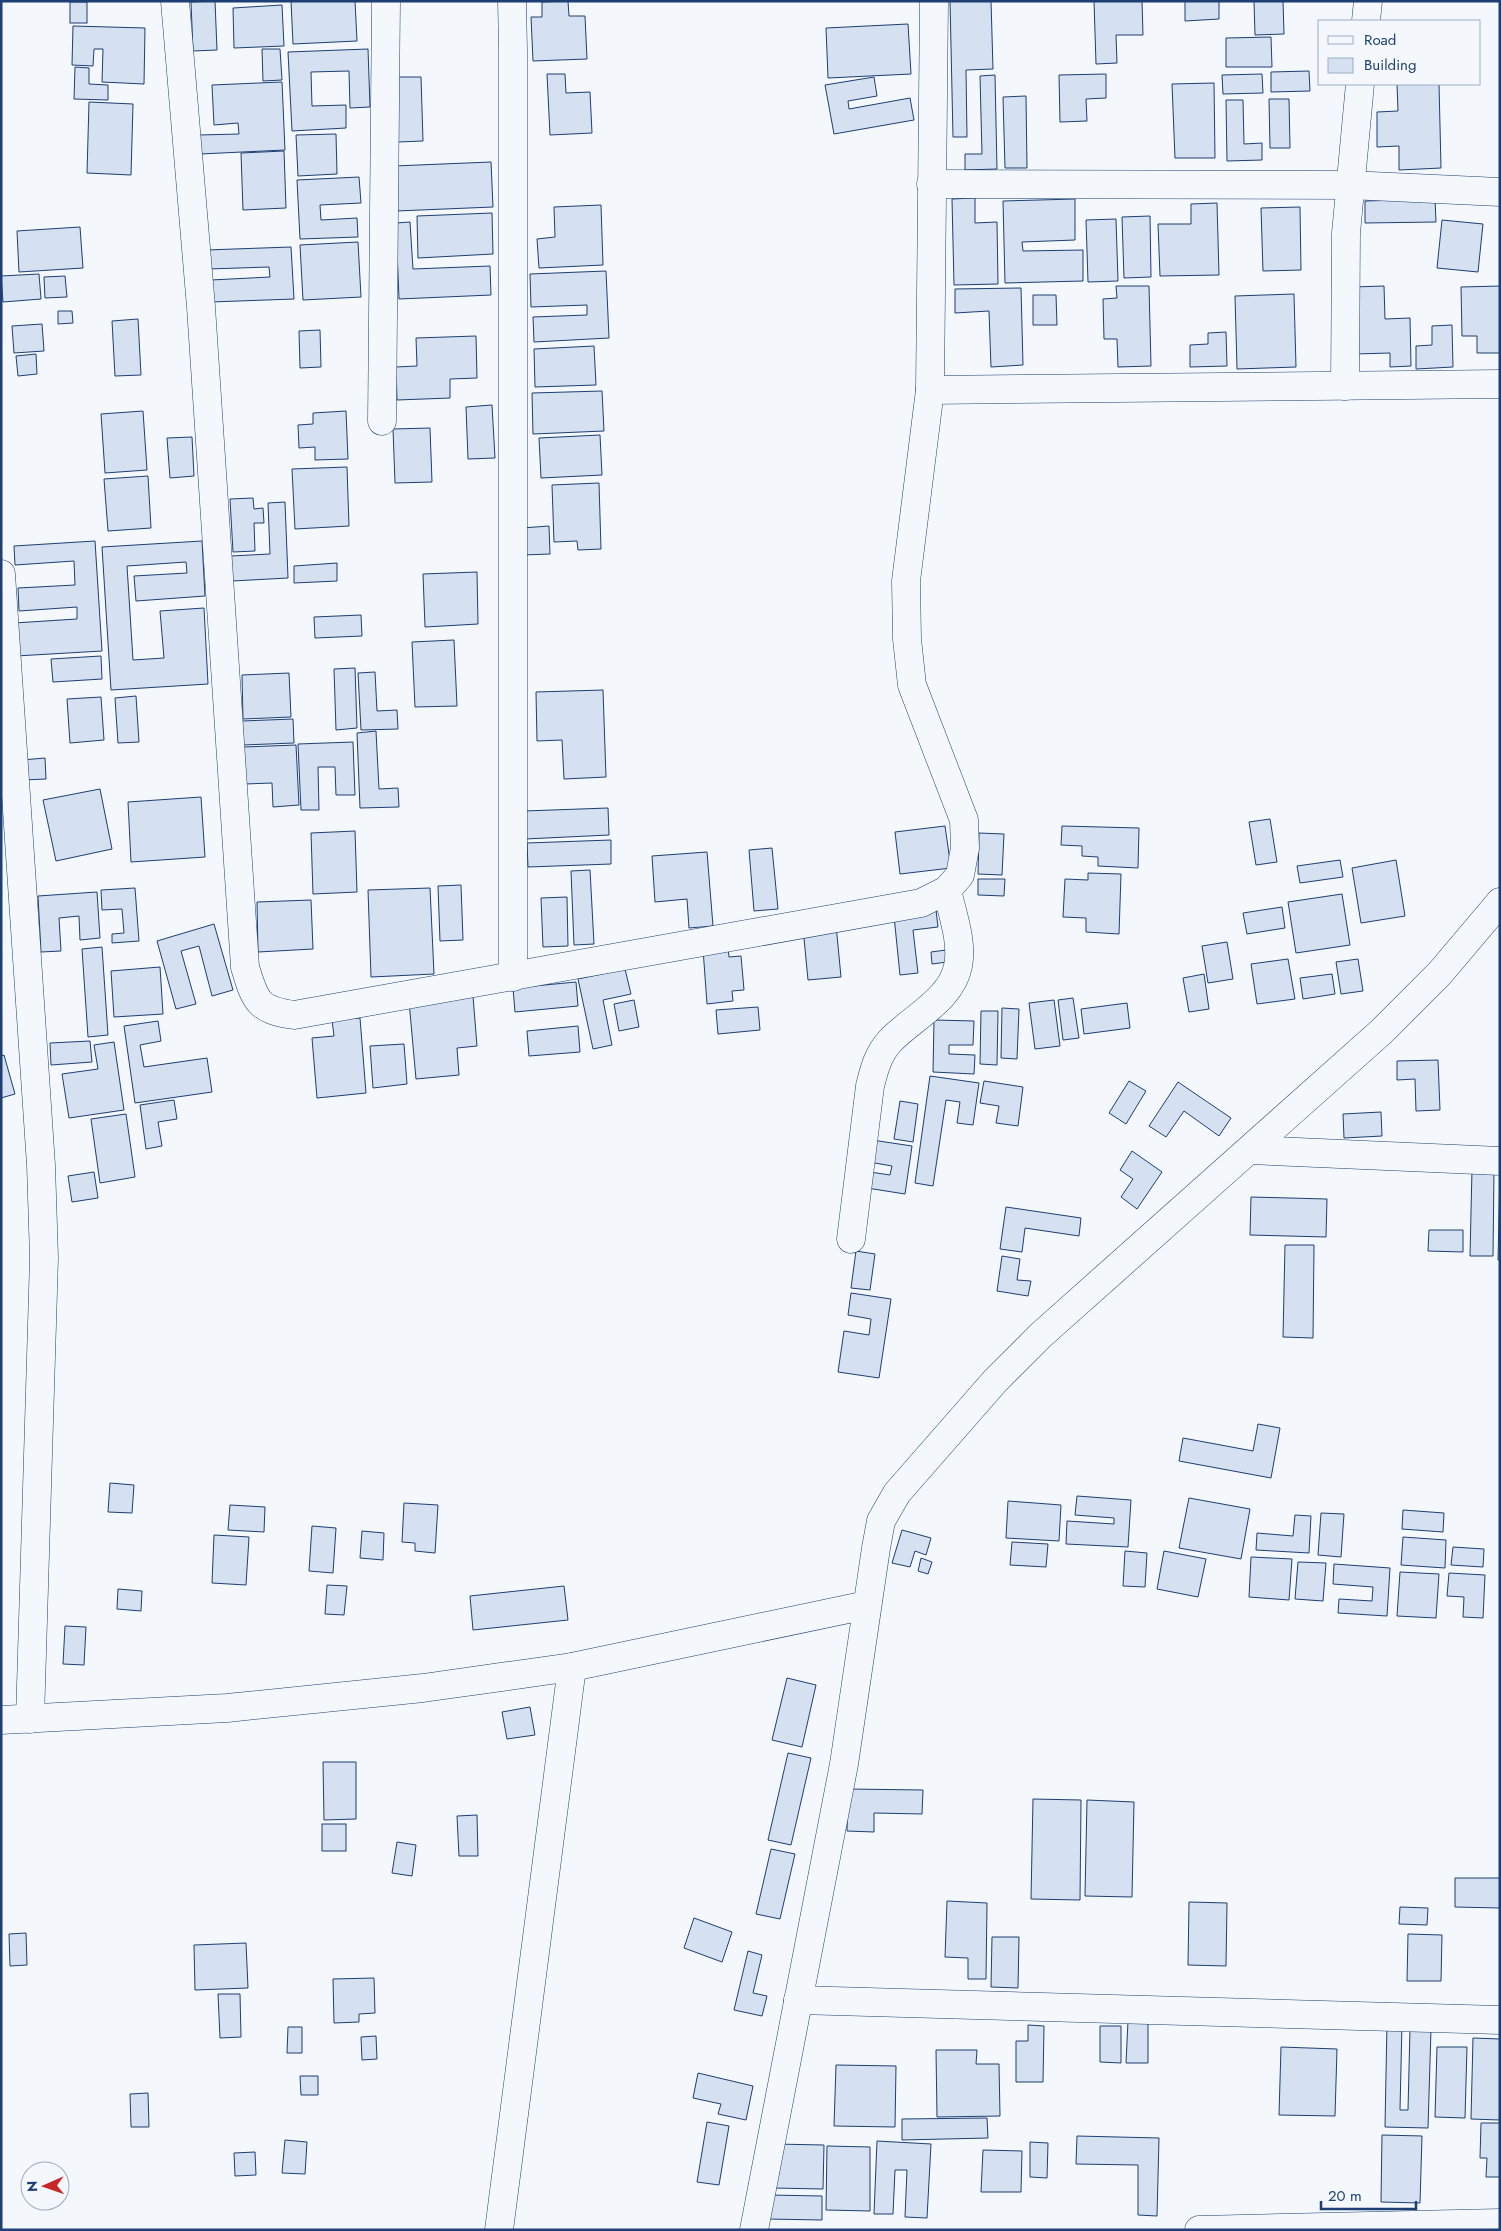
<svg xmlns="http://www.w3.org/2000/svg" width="1501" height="2231" font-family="Jost,sans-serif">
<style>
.building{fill:#d5e0f0;stroke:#1d3f73}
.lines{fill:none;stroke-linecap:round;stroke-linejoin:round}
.street-casing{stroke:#1d3f73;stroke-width:29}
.street{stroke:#f4f7fb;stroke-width:28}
</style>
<rect width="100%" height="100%" fill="#f4f7fb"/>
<g class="building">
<polygon points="215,1 217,50 193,51 191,2"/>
<polygon points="291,1 355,1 357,41 293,44"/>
<polygon points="568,1 569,16 585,16 587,59 533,61 531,17 542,17 542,2"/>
<polygon points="950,1 991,1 993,69 966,70 967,137 953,137"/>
<polygon points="1094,1 1142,1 1143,35 1116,35 1117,63 1096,64"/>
<polygon points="1185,1 1219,1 1219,19 1185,21"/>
<polygon points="1254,1 1283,1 1284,34 1255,35"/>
<rect x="70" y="2" width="17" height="21"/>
<polygon points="282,5 284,46 234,48 233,8"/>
<polygon points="908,24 911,74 828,78 826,28"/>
<polygon points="73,26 145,28 144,84 102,82 103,49 94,49 93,66 72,65"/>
<polygon points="1271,37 1272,67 1226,67 1226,38"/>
<polygon points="262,49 280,49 282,80 263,81"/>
<polygon points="368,49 370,107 350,108 349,71 311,72 312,106 346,105 346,128 292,131 288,52"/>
<polygon points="75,67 89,68 89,84 108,85 108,100 74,99"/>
<polygon points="1309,71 1310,91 1271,92 1271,72"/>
<polygon points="547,74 565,74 566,93 590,92 592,133 550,135"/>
<polygon points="1106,74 1106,98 1086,99 1087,121 1060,122 1059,75"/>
<polygon points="1262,74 1263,93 1223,94 1222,75"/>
<polygon points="995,75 997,169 965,170 965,154 982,154 980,76"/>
<polygon points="395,77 421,77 423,141 398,142"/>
<polygon points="874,77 877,96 848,101 849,109 910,98 914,120 834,134 825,85"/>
<polygon points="282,82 285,150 200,154 199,135 239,134 238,123 214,125 212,85"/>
<polygon points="1214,83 1215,158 1175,158 1172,84"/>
<polygon points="1397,84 1439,84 1441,168 1399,170 1399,146 1377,147 1377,112 1398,111"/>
<polygon points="1026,96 1027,168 1005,168 1003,97"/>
<polygon points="1269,99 1289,99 1290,148 1270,148"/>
<polygon points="1226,100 1243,100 1244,144 1262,143 1262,160 1227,161"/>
<polygon points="89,102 133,104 131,175 87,173"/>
<polygon points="336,134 337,174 298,176 296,135"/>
<polygon points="284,151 286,208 243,210 241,153"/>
<polygon points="491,162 493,207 396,211 394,166"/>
<polygon points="359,177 361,203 320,205 321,220 357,218 358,237 300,239 297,180"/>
<polygon points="975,198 975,223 997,222 998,284 954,285 952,199"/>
<polygon points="1075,199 1075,240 1022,242 1023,251 1083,250 1083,281 1005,283 1003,201"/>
<polygon points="1435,199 1436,222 1365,223 1365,201"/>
<polygon points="1217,203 1219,275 1160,276 1158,224 1191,224 1191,204"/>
<polygon points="601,205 603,265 539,268 537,239 555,237 554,207"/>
<polygon points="1300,207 1301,270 1263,271 1261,208"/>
<polygon points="492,213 493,254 418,258 417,216"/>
<polygon points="1150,216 1151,277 1124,278 1122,217"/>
<polygon points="1116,219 1118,281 1088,282 1086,220"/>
<polygon points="1442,220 1483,224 1478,272 1437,268"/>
<polygon points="410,222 413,269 490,266 491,295 399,299 396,223"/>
<polygon points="80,227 83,268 19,272 17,231"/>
<polygon points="358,242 361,297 303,300 300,245"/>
<polygon points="291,247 294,299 211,302 211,280 270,277 269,267 208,269 206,250"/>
<polygon points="606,271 609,338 534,342 533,317 587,315 587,305 531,307 530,274"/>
<polygon points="39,274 41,299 3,302 1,276"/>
<polygon points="65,276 67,297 45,298 44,277"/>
<polygon points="1116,286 1149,286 1151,366 1118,367 1117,339 1104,339 1103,299 1117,298"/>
<polygon points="1384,286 1385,319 1410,318 1411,366 1390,367 1390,353 1355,354 1353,287"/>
<polygon points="1500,286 1500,353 1477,353 1477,336 1462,336 1461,287"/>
<polygon points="1021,288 1023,365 991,367 989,311 955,313 955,289"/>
<polygon points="1294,294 1296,367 1237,369 1235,296"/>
<polygon points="1033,295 1056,295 1057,325 1033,325"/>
<polygon points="58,311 72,311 73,323 58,324"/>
<polygon points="138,319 141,375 115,376 112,321"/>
<polygon points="42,324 44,351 14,353 12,326"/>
<polygon points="1452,325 1453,367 1416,369 1416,346 1432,345 1432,326"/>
<polygon points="320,330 321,367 300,368 299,331"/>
<polygon points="1226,332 1227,366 1190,367 1190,345 1208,344 1208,333"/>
<polygon points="476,336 477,378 450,379 450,398 397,400 396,367 417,366 416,338"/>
<polygon points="594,346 596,385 535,387 534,349"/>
<polygon points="36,354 37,374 18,376 16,356"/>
<polygon points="602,391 604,431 533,434 532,393"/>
<polygon points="492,405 495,458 468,459 466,407"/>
<polygon points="143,411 147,470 105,473 101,414"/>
<polygon points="346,411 348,459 315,460 315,447 299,448 298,425 313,424 313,413"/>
<polygon points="430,428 432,482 395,483 393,429"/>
<polygon points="600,435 602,475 541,478 539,438"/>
<polygon points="192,437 194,476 170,478 167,438"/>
<polygon points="347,467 349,526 295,529 292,469"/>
<polygon points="148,476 151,528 108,531 104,479"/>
<polygon points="599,483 601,549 578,550 577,541 554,542 552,485"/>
<polygon points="253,498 254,509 263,508 264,523 254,523 255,551 233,552 230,499"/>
<polygon points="285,502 288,578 232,581 231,556 270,554 268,503"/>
<polygon points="549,526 550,554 523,555 522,528"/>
<polygon points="95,541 102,651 16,656 14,623 77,619 77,607 19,611 18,588 75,585 74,561 15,565 14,546"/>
<polygon points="202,541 205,596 136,601 134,576 187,573 186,562 127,566 133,660 164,658 160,611 204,608 208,684 111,690 102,547"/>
<polygon points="337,563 337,581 294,583 294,566"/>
<polygon points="477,572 478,624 425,627 423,574"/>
<polygon points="361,615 362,636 315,638 314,617"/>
<polygon points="454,640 457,706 415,707 412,642"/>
<polygon points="101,656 102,679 53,682 51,659"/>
<polygon points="355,668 357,728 336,730 334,669"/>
<polygon points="375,672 377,711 397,710 398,729 361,730 358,673"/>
<polygon points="289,673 291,717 243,719 242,675"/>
<polygon points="603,690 606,777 564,779 562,740 537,741 536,692"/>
<polygon points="136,696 139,742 118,743 115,698"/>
<polygon points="101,697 104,740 70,743 67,699"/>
<polygon points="293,719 294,743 243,745 242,721"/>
<polygon points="376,731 379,789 398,788 399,807 360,808 357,733"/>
<polygon points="353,742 355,795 336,795 335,767 318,767 319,810 301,810 298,744"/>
<polygon points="296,745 299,805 273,807 272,783 245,784 244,747"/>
<polygon points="45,758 46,779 23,780 22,760"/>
<polygon points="100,789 112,849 56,861 43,800"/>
<polygon points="201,797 205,857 131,862 128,802"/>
<polygon points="608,808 609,835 525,839 524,811"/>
<polygon points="1270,819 1277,862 1256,865 1249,822"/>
<polygon points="945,826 951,868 900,874 895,832"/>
<polygon points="1062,826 1139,828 1138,868 1098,866 1098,857 1082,856 1082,846 1061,845"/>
<polygon points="355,831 357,892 313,894 311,833"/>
<polygon points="979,833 1004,834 1002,875 978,874"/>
<polygon points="611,840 611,864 528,867 527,843"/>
<polygon points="772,848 778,909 754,911 749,850"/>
<polygon points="707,852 713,926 689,928 687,899 655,902 652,856"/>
<polygon points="1340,860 1343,877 1300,883 1297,866"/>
<polygon points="1396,860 1405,916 1361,923 1352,868"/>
<polygon points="590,870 594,944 574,945 571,871"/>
<polygon points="1088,873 1121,874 1119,934 1086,932 1086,918 1063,917 1065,879 1088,880"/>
<polygon points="978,879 1005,879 1004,896 978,895"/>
<polygon points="461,885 463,940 440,941 438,886"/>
<polygon points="135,888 139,941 112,943 112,934 124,933 122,909 102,910 101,890"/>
<polygon points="430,888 434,974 371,977 368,890"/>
<polygon points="97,892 100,938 80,940 79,916 59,918 61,951 41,952 38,896"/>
<polygon points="1342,894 1350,945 1296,953 1288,902"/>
<polygon points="567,897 568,946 543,947 541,898"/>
<polygon points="311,900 313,949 258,952 257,902"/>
<polygon points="1282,907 1285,928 1247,934 1243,913"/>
<polygon points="936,910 938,927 913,930 918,973 900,975 894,916"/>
<polygon points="214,924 233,990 212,996 199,946 181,951 196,1004 176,1009 157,941"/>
<polygon points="836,925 841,977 808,980 803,928"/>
<polygon points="1227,942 1233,979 1208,983 1202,946"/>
<polygon points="102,947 108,1035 88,1037 82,949"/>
<polygon points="728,947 729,957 741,956 744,990 732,991 733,1001 707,1004 703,949"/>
<polygon points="946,950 947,962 932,964 931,952"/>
<polygon points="1288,959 1295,999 1257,1004 1251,964"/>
<polygon points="1358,959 1363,991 1341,994 1336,962"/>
<polygon points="160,967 163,1014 114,1017 111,971"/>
<polygon points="625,969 631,994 603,1000 612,1045 593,1049 578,979"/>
<polygon points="1204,974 1209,1009 1189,1012 1183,978"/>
<polygon points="1332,974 1335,994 1303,999 1300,978"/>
<polygon points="576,982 578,1006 515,1012 513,988"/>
<polygon points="473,996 477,1046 457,1048 459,1075 416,1079 409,1001"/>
<polygon points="1073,998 1079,1038 1063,1040 1058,1000"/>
<polygon points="634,1000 639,1027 619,1031 614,1004"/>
<polygon points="1054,1000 1060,1046 1035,1049 1029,1003"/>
<polygon points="1127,1003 1130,1028 1084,1034 1081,1009"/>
<polygon points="758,1007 760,1030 718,1034 716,1010"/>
<polygon points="1002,1008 1019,1009 1017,1059 1001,1058"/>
<polygon points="981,1011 998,1011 997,1065 980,1064"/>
<polygon points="360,1018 366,1093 317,1098 312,1038 334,1036 332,1020"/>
<polygon points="934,1020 974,1021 973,1045 949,1045 949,1054 975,1055 974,1074 933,1072"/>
<polygon points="158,1021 161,1041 140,1045 144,1067 207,1058 212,1092 135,1103 124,1026"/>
<polygon points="578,1026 580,1052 529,1056 527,1031"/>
<polygon points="90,1041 92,1062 51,1065 50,1043"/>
<polygon points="114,1042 124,1110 69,1118 62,1074 98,1069 94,1045"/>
<polygon points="404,1044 407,1084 373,1088 370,1046"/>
<polygon points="4,1055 15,1094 1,1098 1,1056"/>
<polygon points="1438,1060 1440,1110 1416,1111 1415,1079 1397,1080 1397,1061"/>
<polygon points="930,1076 979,1083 973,1125 957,1123 960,1102 946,1100 933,1186 915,1183"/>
<polygon points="984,1081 1023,1087 1018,1126 996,1123 999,1106 980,1103"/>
<polygon points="1129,1081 1146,1091 1126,1124 1109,1113"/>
<polygon points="1178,1082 1231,1118 1219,1136 1184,1111 1166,1137 1149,1126"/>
<polygon points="174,1100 177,1119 158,1122 162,1146 146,1149 140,1105"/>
<polygon points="900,1101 918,1104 913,1142 894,1139"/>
<polygon points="1381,1112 1382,1136 1344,1138 1343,1114"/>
<polygon points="126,1114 135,1177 100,1183 91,1119"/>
<polygon points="872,1140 912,1146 905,1194 867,1188 870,1172 890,1175 892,1166 869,1162"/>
<polygon points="1132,1151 1162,1172 1137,1209 1121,1197 1133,1179 1120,1170"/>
<polygon points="1472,1169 1494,1170 1493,1256 1470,1256"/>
<polygon points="94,1172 98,1198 72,1202 68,1176"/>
<polygon points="1500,1172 1500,1260 1498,1260"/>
<polygon points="1251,1197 1327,1199 1326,1237 1250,1235"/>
<polygon points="1006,1207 1081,1218 1079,1236 1025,1228 1022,1252 1000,1249"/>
<polygon points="1429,1230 1463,1230 1463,1252 1428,1251"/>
<polygon points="1285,1245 1314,1245 1313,1338 1283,1337"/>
<polygon points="856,1251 875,1254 870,1290 851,1288"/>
<polygon points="1002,1256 1020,1259 1017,1280 1031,1281 1028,1296 997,1291"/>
<polygon points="851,1293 891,1299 879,1378 838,1372 844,1331 869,1335 871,1319 848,1315"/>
<polygon points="1258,1424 1280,1428 1271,1478 1179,1461 1183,1438 1253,1451"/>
<polygon points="110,1483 134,1485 132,1513 108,1512"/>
<polygon points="1077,1496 1131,1500 1128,1547 1066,1544 1067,1521 1114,1524 1114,1518 1075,1515"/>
<polygon points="1189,1498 1250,1509 1241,1559 1179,1548"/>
<polygon points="1008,1501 1061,1505 1059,1541 1006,1538"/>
<polygon points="404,1503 438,1505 435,1553 415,1551 415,1543 402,1542"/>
<polygon points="230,1505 265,1507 264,1532 228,1530"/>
<polygon points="1403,1510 1444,1513 1443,1532 1402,1529"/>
<polygon points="1321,1513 1344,1514 1341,1557 1318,1555"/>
<polygon points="1295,1515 1311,1516 1309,1553 1256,1550 1257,1533 1293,1536"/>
<polygon points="312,1526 336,1528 333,1573 309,1571"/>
<polygon points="902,1530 931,1538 926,1555 915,1551 910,1567 892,1563"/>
<polygon points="362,1531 384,1533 383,1560 360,1558"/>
<polygon points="214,1535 249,1537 246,1585 212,1583"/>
<polygon points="1403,1537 1446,1540 1445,1568 1401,1565"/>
<polygon points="1012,1542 1048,1544 1046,1567 1010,1565"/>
<polygon points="1453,1547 1484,1549 1483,1567 1451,1565"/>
<polygon points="1125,1551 1147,1553 1145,1587 1123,1586"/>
<polygon points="1164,1551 1206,1559 1198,1597 1157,1589"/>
<polygon points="1251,1557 1292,1559 1289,1600 1249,1597"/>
<polygon points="921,1558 932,1562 928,1574 918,1571"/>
<polygon points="1298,1562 1326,1563 1323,1601 1295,1599"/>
<polygon points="1334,1564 1390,1568 1387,1616 1338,1613 1339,1599 1372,1601 1373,1587 1333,1584"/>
<polygon points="1400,1572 1439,1574 1436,1618 1397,1616"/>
<polygon points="1449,1573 1485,1575 1483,1618 1463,1617 1464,1597 1447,1596"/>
<polygon points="327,1585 347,1586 344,1615 325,1614"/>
<polygon points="564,1586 568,1620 473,1630 470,1596"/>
<polygon points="118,1589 142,1591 141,1611 117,1609"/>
<polygon points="65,1626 86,1627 84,1665 63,1664"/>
<polygon points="787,1678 816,1685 802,1747 772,1740"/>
<polygon points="530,1707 535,1735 507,1739 502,1712"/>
<polygon points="788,1753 811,1758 791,1845 768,1840"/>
<polygon points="323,1762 356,1762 356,1819 324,1820"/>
<polygon points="848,1789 923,1790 922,1814 874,1813 874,1832 847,1831"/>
<polygon points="1033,1799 1081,1800 1080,1900 1031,1899"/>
<polygon points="1087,1800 1134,1802 1132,1897 1085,1896"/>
<polygon points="477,1815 478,1856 459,1856 457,1816"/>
<rect x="322" y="1824" width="24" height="27"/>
<polygon points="397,1842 416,1845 412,1876 392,1873"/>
<polygon points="771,1849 795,1854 780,1919 756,1914"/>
<polygon points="1455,1878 1500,1878 1500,1908 1455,1907"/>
<polygon points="947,1901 987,1903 986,1979 968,1979 968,1958 945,1957"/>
<polygon points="1189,1902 1227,1903 1226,1966 1188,1965"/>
<polygon points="1400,1907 1428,1908 1427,1925 1399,1924"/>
<polygon points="694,1918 732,1932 722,1962 684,1948"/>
<polygon points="26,1933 27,1965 10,1966 9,1934"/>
<polygon points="1408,1934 1442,1935 1441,1981 1407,1981"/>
<polygon points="992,1937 1019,1937 1018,1988 991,1987"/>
<polygon points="246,1943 248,1988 195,1990 194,1945"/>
<polygon points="748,1951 762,1955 753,1993 767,1996 762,2016 734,2010"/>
<polygon points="374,1978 375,2013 359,2014 359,2022 334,2023 333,1979"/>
<polygon points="218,1994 240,1994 241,2037 220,2038"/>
<polygon points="1128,2021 1148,2022 1148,2063 1126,2063"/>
<polygon points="1387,2022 1402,2023 1400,2110 1408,2110 1410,2029 1431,2029 1428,2128 1385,2127"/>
<polygon points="1028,2025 1044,2026 1043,2082 1016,2082 1016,2041 1028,2041"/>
<polygon points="1100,2026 1121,2026 1121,2063 1100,2062"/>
<polygon points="288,2027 302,2027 302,2053 287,2053"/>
<polygon points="376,2036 377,2059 362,2060 361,2037"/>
<polygon points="1473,2038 1500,2039 1500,2120 1471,2119"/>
<polygon points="1281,2047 1337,2049 1335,2116 1279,2115"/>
<polygon points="1437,2047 1467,2047 1465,2118 1435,2117"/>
<polygon points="936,2050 977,2050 976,2064 999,2064 1000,2116 937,2117"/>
<polygon points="836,2065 896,2066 895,2127 834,2126"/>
<polygon points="698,2073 753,2086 746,2120 718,2114 721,2104 693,2098"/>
<polygon points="300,2076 318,2076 318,2095 301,2095"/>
<polygon points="148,2093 149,2127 131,2127 130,2094"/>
<polygon points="987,2118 988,2138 902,2140 902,2119"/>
<polygon points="707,2122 729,2126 719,2185 697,2182"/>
<polygon points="1481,2123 1500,2123 1500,2177 1486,2177 1487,2158 1480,2158"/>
<polygon points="1382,2135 1422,2136 1420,2203 1381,2202"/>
<polygon points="1077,2136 1159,2138 1157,2216 1138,2215 1138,2165 1076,2164"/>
<polygon points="285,2140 307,2142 305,2174 282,2173"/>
<polygon points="877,2141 931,2144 927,2218 905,2217 907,2170 895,2170 893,2214 874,2214"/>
<polygon points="1030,2142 1048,2143 1047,2178 1030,2177"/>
<polygon points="774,2144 824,2145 823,2189 773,2188"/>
<polygon points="827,2146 870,2147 870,2211 826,2210"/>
<polygon points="983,2150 1022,2151 1021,2192 981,2192"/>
<polygon points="255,2152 256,2175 235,2176 234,2153"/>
<polygon points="768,2195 822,2196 822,2220 767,2219"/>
</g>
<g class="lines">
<defs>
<g id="street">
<path d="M175 1 201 307 245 967C255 1000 257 1010 294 1015L921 903 947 890 960 875 965 848 964 820 912 685 907 639 906 581 930 390 934 1"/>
<polyline points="512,1 513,50 513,977"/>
<polyline points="1366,21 1368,1"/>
<polyline points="931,184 1349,185 1500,192"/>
<polyline points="1345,386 1346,233 1360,84"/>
<polyline points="930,390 1500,384"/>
<polyline points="382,421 386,1"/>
<polyline points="1,574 41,1165 44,1258 30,1719"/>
<polyline points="1250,1150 1500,1161"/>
<path d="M851 1239 870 1086C874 1070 878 1054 890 1041 912 1018 952 999 958 966 963 942 952 913 947 890"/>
<polyline points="1,1720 227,1708 423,1688 572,1667 867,1605"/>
<polyline points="798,2000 1500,2020"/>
<polyline points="499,2230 572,1667"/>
<polyline points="754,2230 844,1764 876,1548 881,1521 897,1493 995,1381 1041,1335 1381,1032 1440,973 1500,902"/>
<polyline points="1199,2230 1500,2223"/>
</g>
</defs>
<use href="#street" class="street-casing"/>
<use href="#street" class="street"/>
</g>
<rect width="1501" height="2231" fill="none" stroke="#1d3f73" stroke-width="5"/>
<rect x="1318" y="20" width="162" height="65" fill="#f4f7fb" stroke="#9eadc5"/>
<rect x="1328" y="36" width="25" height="8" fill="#f4f7fb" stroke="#9eadc5"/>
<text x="1364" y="45" font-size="15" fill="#1d3f73">Road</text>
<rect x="1328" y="58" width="25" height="15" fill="#d5e0f0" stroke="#9eadc5"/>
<text x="1364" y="70" font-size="15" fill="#1d3f73">Building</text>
<g transform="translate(45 2186) rotate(268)"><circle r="24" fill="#f4f7fb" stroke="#9eadc5"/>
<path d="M0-4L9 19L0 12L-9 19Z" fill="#c62828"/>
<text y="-8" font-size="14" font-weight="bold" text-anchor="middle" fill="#1d3f73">N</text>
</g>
<path d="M1321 2201v8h95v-8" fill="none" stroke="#1d3f73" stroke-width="2.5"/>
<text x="1328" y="2201" font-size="15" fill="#1d3f73" stroke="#f4f7fb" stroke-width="4" paint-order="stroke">20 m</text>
</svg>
